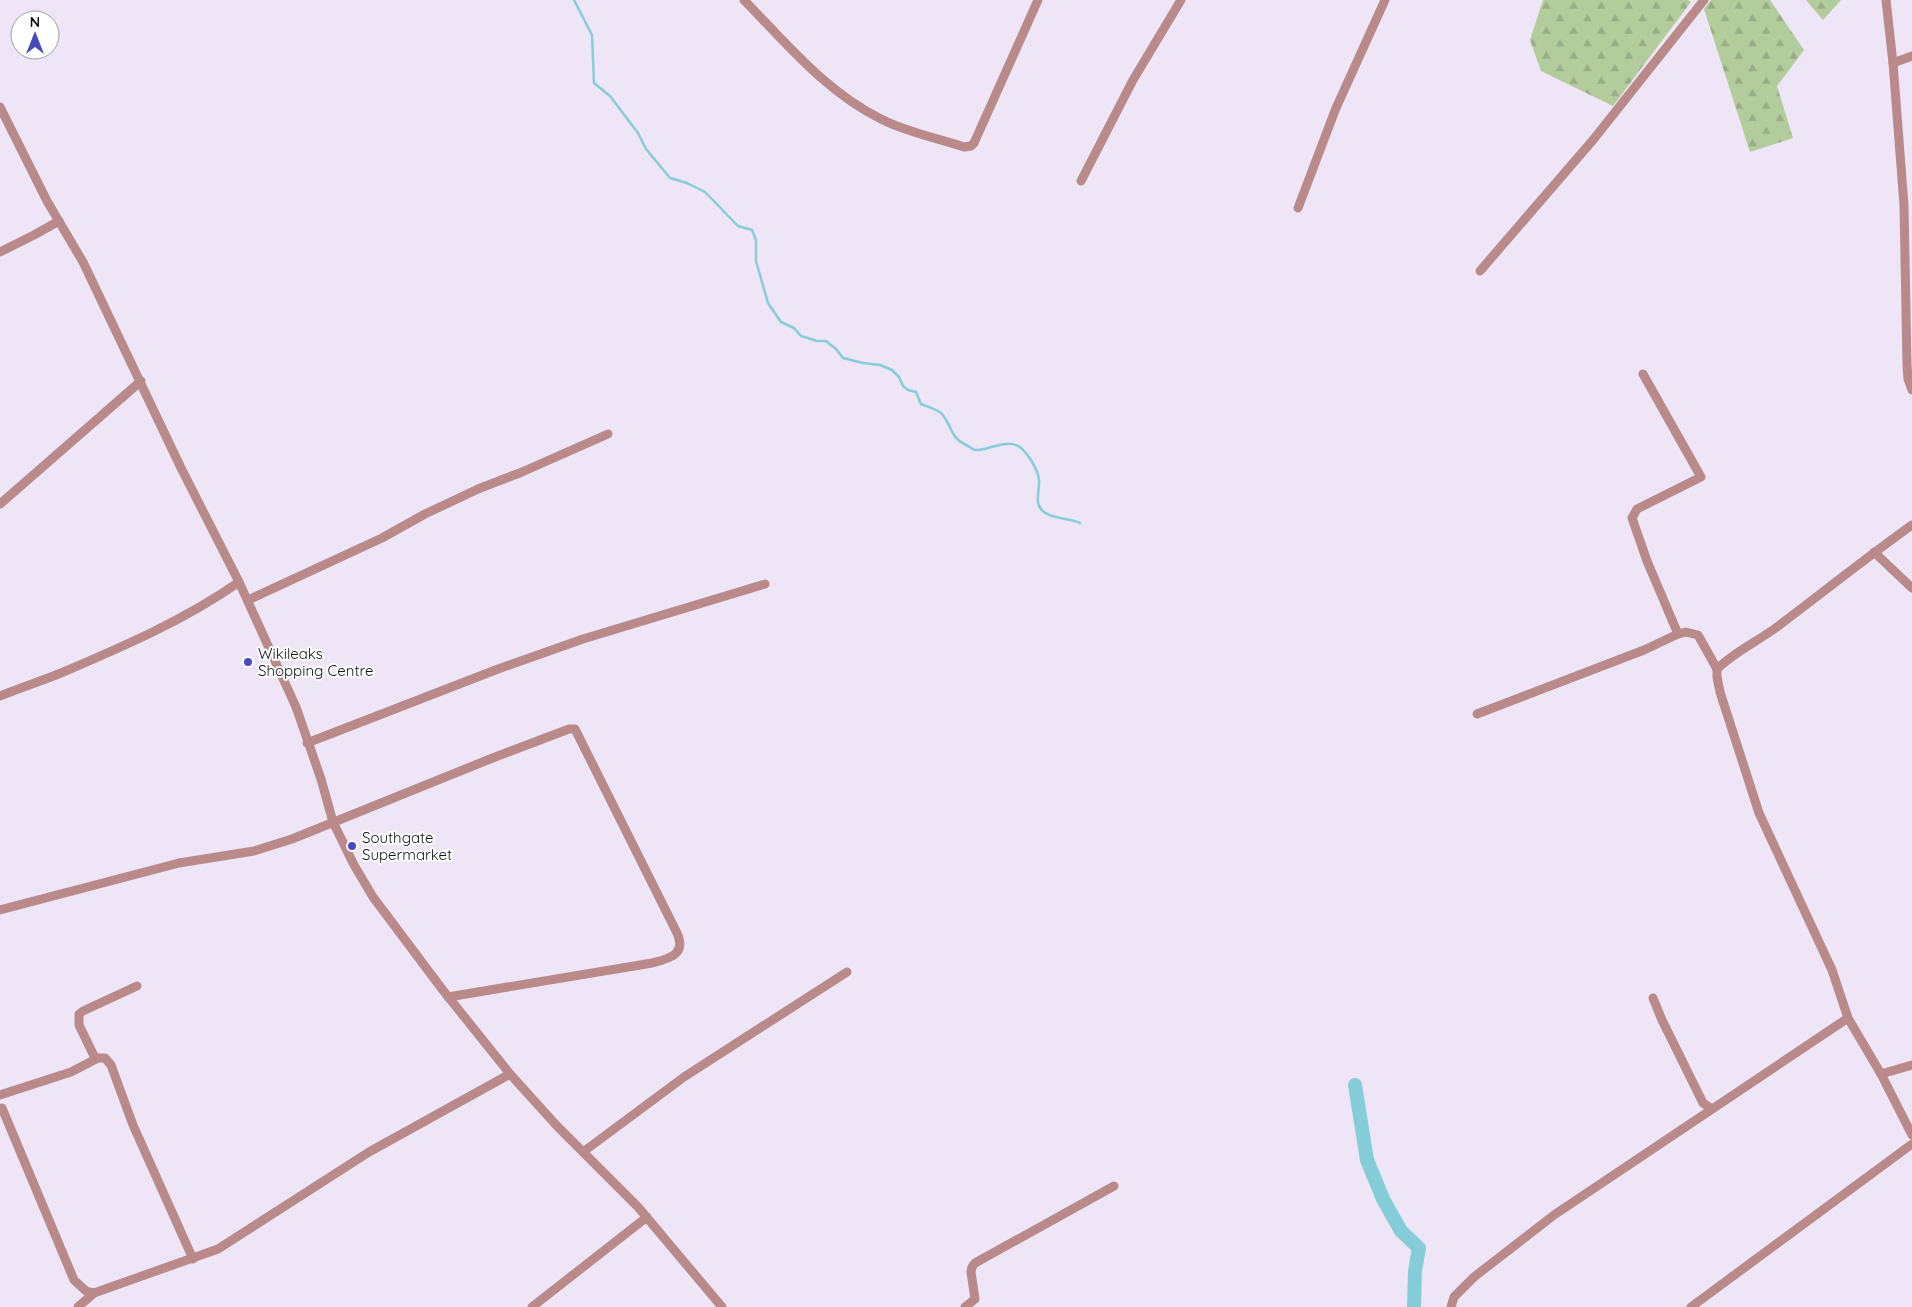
<svg xmlns="http://www.w3.org/2000/svg" width="1912" height="1307" font-family="Quicksand,sans-serif">
<style>
.forest{fill:url(#forest-firs)}
.lines{fill:none;stroke-linecap:round;stroke-linejoin:round}
.stream{stroke:#86cdda;stroke-width:2.5}
.river{stroke:#86cdda;stroke-width:14}
.street{stroke:#ba898a;stroke-width:9}
.poi-dot{fill:#464abf;stroke:#fff;stroke-width:2}
.labels{text-anchor:middle;dominant-baseline:central;stroke-width:4;stroke-linejoin:round;paint-order:stroke}
.poi-label{font-size:15px;fill:#131015;stroke:#fff;text-anchor:start}
</style>
<defs>
<pattern id="forest-firs" width="22" height="20" patternUnits="userSpaceOnUse" patternTransform="scale(1.25)"><rect width="22" height="20" fill="#b3cc9c"/><path d="M5 1l3.5 6h-7zM16 11l3.5 6h-7z" fill="#99ae86"/></pattern>
</defs>
<rect width="100%" height="100%" fill="#eee5f6"/>
<g class="forest">
<polygon points="1543,0 1688,0 1691,2 1613,106 1541,71 1530,40"/>
<polygon points="1711,0 1770,0 1804,50 1777,86 1793,138 1750,152 1704,9"/>
<polygon points="1806,0 1841,0 1823,20"/>
</g>
<g class="lines">
<path class="stream" d="M574 0 592 35 594 83 610 96 638 133 646 149 670 178 687 183 705 192 738 226 752 230 756 240V261L768 303 781 322 794 328 801 336 817 341H826L836 349 843 358 863 363 880 365 892 370 899 377 903 386 908 390 916 392 921 404C928 407 937 409 942 414 953 427 949 437 968 446 970 447 972 449 975 450 987 451 1007 438 1020 447 1028 454 1038 469 1039 480 1040 491 1033 504 1044 512 1053 519 1068 518 1080 523"/>
<polyline class="river" points="1355,1085 1367,1160 1383,1199 1401,1231 1419,1248 1415,1271 1414,1307"/>
<g class="street">
<path d="M744 0C786 43 826 92 881 119 906 132 937 138 964 147L971 146 974 143 1038 0"/>
<polyline points="1886,0 1893,63 1904,205 1907,365 1908,379 1912,390"/>
<polyline points="1893,63 1912,56"/>
<polyline points="0,107 47,201 83,262 181,468 239,582 296,707 321,779 333,822 354,865 373,897 442,989 510,1074 557,1126 638,1207 722,1307"/>
<polyline points="1081,181 1133,80 1181,0"/>
<polyline points="1298,208 1336,108 1385,0"/>
<polyline points="0,252 34,235 59,221"/>
<polyline points="1480,271 1593,140 1704,0"/>
<polyline points="1643,374 1701,477 1637,509 1632,518 1647,561 1678,634"/>
<polyline points="0,504 141,381"/>
<polyline points="1874,552 1912,588"/>
<polyline points="248,600 382,538 425,514 478,489 522,472 608,434"/>
<path d="M1717 669C1734 652 1758 641 1777 627 1822 593 1866 558 1912 525"/>
<path d="M0 696C20 688 41 681 61 673 122 647 185 620 239 582"/>
<polyline points="1477,714 1644,650 1678,634 1686,632 1698,635 1717,669 1717,677 1720,692 1759,813 1832,970 1848,1018"/>
<polyline points="307,743 498,669 583,639 765,584"/>
<path d="M0 910 179 863 254 851 292 839 495 757 569 729H575L677 933C687 955 668 959 652 963L448 997"/>
<polyline points="137,986 83,1011 79,1014 79,1025 94,1056 98,1058 105,1058 111,1065 133,1125 193,1259"/>
<polyline points="1653,998 1662,1020 1703,1103 1712,1109"/>
<polyline points="1881,1074 1912,1065"/>
<polyline points="0,1095 71,1072 98,1058"/>
<polyline points="2,1108 74,1280 86,1291 94,1293 218,1249 369,1152 510,1074"/>
<polyline points="583,1152 684,1077 847,972"/>
<polyline points="78,1307 94,1293"/>
<polyline points="532,1307 647,1217"/>
<polyline points="965,1307 975,1299 971,1272 972,1267 975,1263 1114,1186"/>
<polyline points="1451,1307 1454,1297 1474,1277 1554,1215 1848,1018 1881,1074 1912,1135"/>
<polyline points="1691,1307 1912,1144"/>
</g>
</g>
<g class="poi-dot">
<circle cx="248" cy="662" r="5"/>
<circle cx="352" cy="846" r="5"/>
</g>
<g class="labels">
<g class="poi-label">
<text x="258" y="653">Wikileaks<tspan x="258" dy="17">Shopping Centre</tspan></text>
<text x="362" y="837">Southgate<tspan x="362" dy="17">Supermarket</tspan></text>
</g>
</g>
<g transform="translate(35 35)"><circle r="24" fill="#ffffff" stroke="#a19fa1"/>
<path d="M0-4L9 19L0 12L-9 19Z" fill="#464abf"/>
<text y="-8" font-size="14" font-weight="bold" text-anchor="middle" fill="#131015">N</text>
</g>
</svg>
